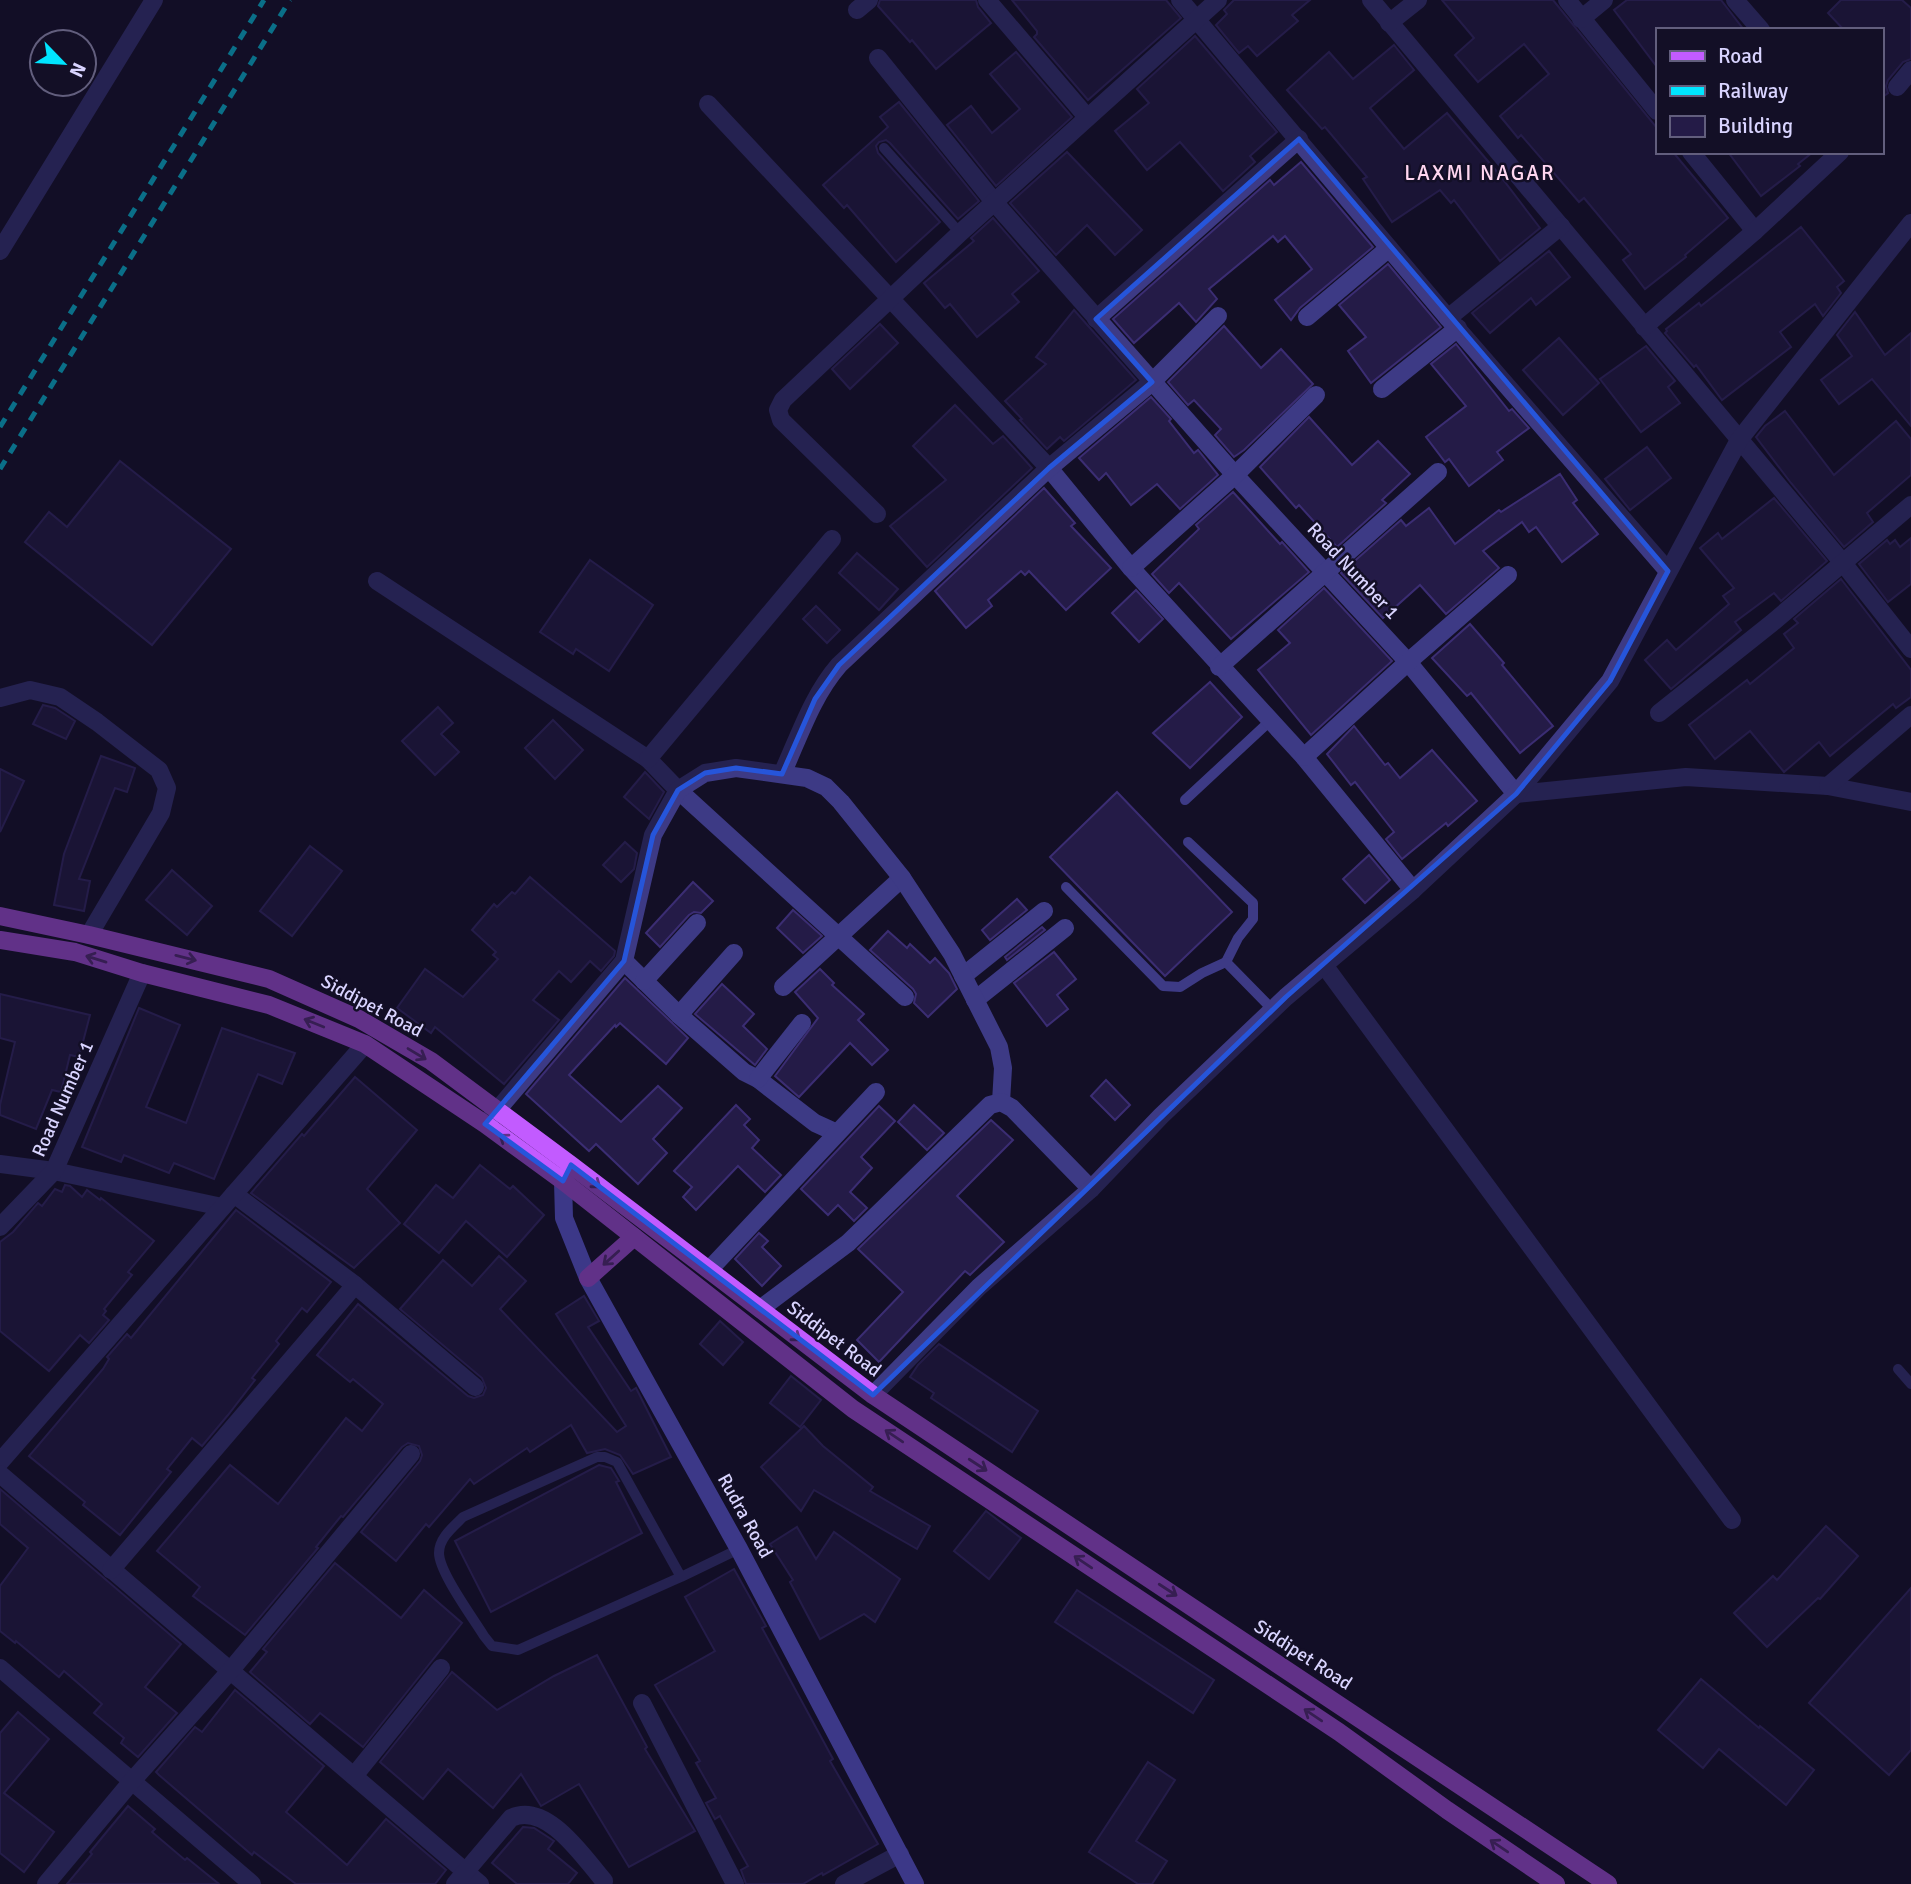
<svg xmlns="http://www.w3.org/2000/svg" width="1911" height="1884" font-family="Signika,sans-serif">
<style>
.building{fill:#241b47;stroke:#3b2d73;stroke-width:2}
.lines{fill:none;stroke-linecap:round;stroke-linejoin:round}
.service{stroke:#3d3a85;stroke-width:10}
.minor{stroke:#3d3a85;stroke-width:18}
.tertiary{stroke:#3d3a85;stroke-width:18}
.secondary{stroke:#6f6bff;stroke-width:18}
.primary{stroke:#c25bff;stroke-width:18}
.rail{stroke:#00e5ff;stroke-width:5;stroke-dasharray:10 9;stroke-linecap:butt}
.oneway{stroke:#623188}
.marked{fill:none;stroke:#2655da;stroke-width:5;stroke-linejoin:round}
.labels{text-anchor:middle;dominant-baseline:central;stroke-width:5;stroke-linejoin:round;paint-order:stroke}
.street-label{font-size:19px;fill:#d9d4ff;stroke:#130f26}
.neighbourhood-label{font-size:21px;letter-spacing:2px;fill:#ffd6f0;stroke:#130f26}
</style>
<rect width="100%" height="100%" fill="#130f26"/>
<g class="building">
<polygon points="880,0 976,0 978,7 991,23 936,69 912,40 910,42 878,6"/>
<polygon points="1012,0 1166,0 1181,18 1088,100 1034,37 1037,34 1037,31"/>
<polygon points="1234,0 1310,0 1292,15 1298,21 1257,56 1248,46 1239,53 1216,25 1227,14 1224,10"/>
<polygon points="1442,0 1553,0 1657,128 1657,152 1673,152 1728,218 1685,255 1686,257 1645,289 1623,260 1631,254 1584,198 1579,202 1521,135 1518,138 1500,116 1549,74 1524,44 1478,82 1455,55 1474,38"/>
<polygon points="1627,0 1721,0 1744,30 1657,30 1657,67 1614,10"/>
<polygon points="1841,0 1902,0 1911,8 1911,59 1903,62 1888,80 1886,86 1888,93 1881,98 1881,30 1844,30 1828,13"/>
<polygon points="1195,36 1277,132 1250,156 1255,162 1223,191 1180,142 1147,170 1115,131 1149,103 1137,89"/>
<polygon points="1394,45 1414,70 1370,108 1404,149 1447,113 1498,173 1540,228 1500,261 1454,200 1451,203 1440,190 1392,222 1363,179 1367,177 1325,127 1322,129 1287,90 1329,52 1353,79"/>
<polygon points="1016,52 1072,117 996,186 947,125 971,106 992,133 1020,109 990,74"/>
<polygon points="899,102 979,201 958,219 890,143 886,140 879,142 876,146 878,153 940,222 896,262 847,205 844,208 823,185 888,127 880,117"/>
<polygon points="1067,152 1142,230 1115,255 1087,225 1056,255 1010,203"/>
<polygon points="1728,152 1813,152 1798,164 1800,166 1761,196"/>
<polygon points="1301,162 1373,247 1300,308 1291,320 1275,300 1312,269 1285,236 1278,242 1273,236 1209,289 1217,299 1196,322 1179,303 1134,343 1113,319 1270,180 1274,185"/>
<polygon points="993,218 1039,271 1012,294 1019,302 977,337 950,304 945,308 924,283 974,241 971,238"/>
<polygon points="1801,227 1844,281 1837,287 1841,293 1823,316 1815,304 1780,332 1791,347 1722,400 1696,365 1694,367 1665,333 1667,331 1666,329 1699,303 1701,306"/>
<polygon points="1549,251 1570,277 1536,305 1531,298 1490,333 1472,313"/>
<polygon points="1388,264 1441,327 1371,383 1348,351 1366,337 1339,305"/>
<polygon points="1074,310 1136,380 1064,441 1060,437 1047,449 1020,420 1022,419 1005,401 1046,364 1036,357"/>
<polygon points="1855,312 1885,355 1911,333 1911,426 1872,379 1839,404 1821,380 1852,356 1837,335"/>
<polygon points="880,324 898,343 850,389 832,369"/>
<polygon points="1224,326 1261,368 1281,349 1313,384 1244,450 1234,457 1215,435 1221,429 1194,400 1188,405 1168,382"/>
<polygon points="1559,338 1599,383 1563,415 1523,370"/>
<polygon points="1456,344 1509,411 1512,409 1529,428 1497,452 1503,460 1469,486 1449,459 1445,462 1426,437 1466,406 1431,364"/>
<polygon points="1646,346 1675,381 1668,387 1680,403 1641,432 1600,379"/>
<polygon points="1151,397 1171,419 1169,421 1194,453 1198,450 1218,475 1180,509 1157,484 1131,505 1106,473 1099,480 1079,458"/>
<polygon points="955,405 993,444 1003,436 1032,468 927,567 890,526 946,480 913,446"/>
<polygon points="1785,411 1834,475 1896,421 1911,439 1911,475 1867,513 1873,522 1844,547 1791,483 1756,437 1765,426"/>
<polygon points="1309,417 1352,465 1378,441 1410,474 1382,500 1386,503 1337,547 1299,505 1296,508 1260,467"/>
<polygon points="1647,447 1671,478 1630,510 1605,479"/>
<polygon points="120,461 231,549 152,645 25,542 49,512 67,527"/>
<polygon points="1560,474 1577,500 1573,503 1598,534 1562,562 1536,527 1529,532 1522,522 1483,551 1499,568 1446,614 1420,585 1383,618 1341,573 1401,520 1406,526 1429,508 1455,544 1499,510 1501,512"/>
<polygon points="1044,488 1075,523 1071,526 1111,568 1066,610 1029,571 1025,575 1021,571 988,600 992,606 966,628 935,591"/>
<polygon points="1233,492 1280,544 1282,542 1309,572 1231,639 1179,583 1169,593 1152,574 1199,529 1196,525"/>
<polygon points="1774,498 1827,561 1781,601 1774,593 1735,622 1741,630 1671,689 1645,660 1667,640 1676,650 1729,604 1723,596 1734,588 1700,548 1718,533 1722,539"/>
<polygon points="1911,538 1911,584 1888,602 1859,564 1887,540 1890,544 1895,540 1900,547"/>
<polygon points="857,553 898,589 879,610 839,573"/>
<polygon points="590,560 653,605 609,671 576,649 573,654 540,632"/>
<polygon points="1841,579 1911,670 1911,697 1896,708 1893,704 1830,756 1819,742 1784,772 1750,731 1715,759 1689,725 1747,680 1750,684 1794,648 1784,634 1798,623 1794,619"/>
<polygon points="1324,588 1392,661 1311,735 1258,670 1290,643 1278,630"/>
<polygon points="1136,590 1163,619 1139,642 1112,613"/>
<polygon points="816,606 840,630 827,643 803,619"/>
<polygon points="1470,624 1504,663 1502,665 1553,726 1520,753 1471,693 1467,696 1432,658"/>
<polygon points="1210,682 1242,717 1190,768 1153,733"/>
<polygon points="43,705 55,708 75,721 66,739 33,724"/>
<polygon points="438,707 453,723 441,734 459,752 435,775 402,741"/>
<polygon points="553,720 583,750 555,779 525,748"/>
<polygon points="1354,726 1385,765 1388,763 1400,778 1432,750 1477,801 1448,826 1446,823 1402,859 1386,839 1394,832 1355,782 1351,785 1327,754"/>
<polygon points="101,756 135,768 127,792 115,788 79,879 90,881 84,911 54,905 64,854"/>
<polygon points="0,769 24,781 0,832"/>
<polygon points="645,772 664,792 649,819 624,797"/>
<polygon points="1117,792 1232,912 1165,976 1050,857"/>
<polygon points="625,842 637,853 634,869 621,882 603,865"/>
<polygon points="310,846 342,871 292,936 260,911"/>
<polygon points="1369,855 1390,880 1365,903 1343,879"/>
<polygon points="172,870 212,906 187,935 146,900"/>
<polygon points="530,877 615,951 614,956 601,971 590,961 571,982 559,971 533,1000 559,1020 504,1084 435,1027 431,1033 397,1008 425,969 463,997 498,959 493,955 496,952 472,930 494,904 497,907 512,892 515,894"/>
<polygon points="693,882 713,901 701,913 694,912 689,915 660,947 646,933"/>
<polygon points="1017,899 1027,910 990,940 982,930"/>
<polygon points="793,910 822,936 803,953 777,928"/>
<polygon points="1042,927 1045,930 1007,960 1005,957"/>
<polygon points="888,931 907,948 910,944 930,963 935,958 949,973 957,989 928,1017 914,1003 916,994 913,989 870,950"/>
<polygon points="1054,952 1076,979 1057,995 1068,1009 1047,1026 1014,983"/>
<polygon points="820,969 834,983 832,985 864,1014 858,1020 888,1050 872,1065 850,1043 799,1097 775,1076 818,1018 795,992"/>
<polygon points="625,978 688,1038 666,1064 620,1023 616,1027 615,1025 569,1075 621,1122 658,1086 682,1108 653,1139 667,1153 638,1184 596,1144 589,1151 526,1094"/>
<polygon points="722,984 754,1014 743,1026 767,1049 755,1065 695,1014"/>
<polygon points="0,994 90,1015 79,1057 70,1055 61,1092 52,1090 36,1129 0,1115 0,1105 15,1042 0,1038"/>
<polygon points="139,1008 180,1025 146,1107 186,1123 222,1028 295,1053 282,1084 258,1074 214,1179 174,1163 169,1173 124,1155 121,1162 82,1147"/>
<polygon points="355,1077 417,1130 367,1189 400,1223 354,1268 251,1193 302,1134 304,1136"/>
<polygon points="1106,1080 1130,1105 1115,1120 1091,1096"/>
<polygon points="736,1105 750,1119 744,1125 759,1140 752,1148 781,1175 765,1192 738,1166 696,1210 683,1197 692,1187 674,1171"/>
<polygon points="914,1105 944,1133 927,1150 898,1122"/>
<polygon points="879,1106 895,1121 861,1157 872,1168 850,1192 867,1208 854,1221 838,1205 828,1215 801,1189"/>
<polygon points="991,1120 1013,1140 957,1196 1004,1242 970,1275 965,1271 879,1362 857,1340 903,1292 858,1249"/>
<polygon points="480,1165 510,1189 513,1186 544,1215 507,1257 466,1221 439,1253 404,1224 436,1185 453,1198"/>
<polygon points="65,1185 70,1186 82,1197 87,1190 100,1200 101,1198 154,1241 128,1272 132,1275 104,1309 106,1311 103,1315 109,1320 89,1343 80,1335 49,1371 0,1331 0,1242 13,1232 38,1203 42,1206 55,1189 62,1192"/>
<polygon points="236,1210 331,1282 307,1312 302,1308 276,1341 279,1344 252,1378 255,1380 228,1415 202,1446 192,1438 167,1469 171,1472 120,1535 83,1505 85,1502 29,1456 103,1369 109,1359 107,1357 127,1334 131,1338"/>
<polygon points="759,1233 768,1241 762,1247 781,1266 762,1286 735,1259"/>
<polygon points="499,1256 526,1281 500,1309 617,1432 626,1426 556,1314 584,1296 599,1321 588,1327 631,1391 636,1388 671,1457 633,1474 620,1455 605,1449 587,1453 571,1425 530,1452 527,1448 474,1484 470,1479 429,1527 426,1524 396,1561 361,1532 420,1461 422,1455 419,1446 408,1443 402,1447 343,1517 341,1516 316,1547 318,1548 245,1635 193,1596 200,1587 157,1551 230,1465 278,1504 346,1418 362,1431 383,1404 353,1379 350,1382 317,1355 358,1304 468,1396 474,1398 483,1395 486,1388 482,1378 400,1309 443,1260 472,1286"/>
<polygon points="720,1321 743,1342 723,1365 700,1344"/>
<polygon points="939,1344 1038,1411 1012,1452 931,1398 934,1393 910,1377 918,1365"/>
<polygon points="791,1376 821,1400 800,1427 770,1403"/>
<polygon points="804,1426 823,1446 873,1487 870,1491 930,1526 917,1549 814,1490 801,1511 761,1467"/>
<polygon points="599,1465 611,1468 619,1481 616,1482 642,1533 491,1612 455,1541"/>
<polygon points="0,1489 181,1644 145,1687 177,1713 138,1757 121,1743 124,1738 94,1713 102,1704 64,1671 59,1677 16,1641 15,1643 0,1631 0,1586 28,1548 0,1524"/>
<polygon points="986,1511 1021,1538 989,1579 954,1551"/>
<polygon points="1826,1526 1858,1556 1820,1599 1818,1598 1767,1647 1734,1613 1773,1576 1777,1580"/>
<polygon points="797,1527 816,1559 834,1532 900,1579 875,1622 864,1614 820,1639 790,1582 793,1580 770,1544"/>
<polygon points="335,1563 401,1618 424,1590 462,1623 363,1747 320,1713 310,1724 250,1672 267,1652 263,1649"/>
<polygon points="734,1569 766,1626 762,1628 833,1759 830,1761 878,1844 823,1875 822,1873 803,1884 746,1884 741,1870 748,1866 720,1816 715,1819 706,1803 716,1798 696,1763 700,1761 655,1685 715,1651 685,1597"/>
<polygon points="1911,1588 1911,1750 1889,1775 1809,1703"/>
<polygon points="1077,1590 1214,1680 1193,1713 1055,1622"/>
<polygon points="597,1655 647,1747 645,1749 695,1831 629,1867 579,1784 541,1806 521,1774 493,1808 448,1769 423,1799 380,1762 452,1672 497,1710 554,1676"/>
<polygon points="1701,1679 1759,1728 1760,1726 1814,1770 1786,1805 1719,1749 1703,1768 1658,1730"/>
<polygon points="235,1690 324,1766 286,1812 347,1865 386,1819 446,1870 435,1884 296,1884 254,1852 252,1855 159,1775 156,1772 195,1727 202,1732"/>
<polygon points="18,1712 49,1739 4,1793 54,1832 24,1872 0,1853 0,1733"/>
<polygon points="1148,1762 1175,1780 1136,1841 1167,1861 1152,1884 1138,1884 1089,1852"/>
<polygon points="128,1806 155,1829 152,1832 185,1860 187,1858 219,1884 67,1884 92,1854 90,1852"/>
<polygon points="523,1827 534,1828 554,1841 548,1849 577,1873 568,1884 517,1884 492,1863"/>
</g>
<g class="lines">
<g class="service">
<polyline points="884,148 960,233"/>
<polyline points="1185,800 1270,721"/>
<polyline points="1188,842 1253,903 1253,919 1238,938 1226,962 1273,1010"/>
<polyline points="1066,887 1163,986 1180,987 1202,973 1226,962"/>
<polyline points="1898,1369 1911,1384"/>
<path d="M681 1577 617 1462 605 1457H597L463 1517C453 1527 439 1538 439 1553 439 1572 473 1618 484 1636L492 1646 518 1650 674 1580 681 1577 739 1549"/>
</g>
<g class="minor">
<polyline points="987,0 1087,117"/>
<polyline points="1180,0 1448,318 1668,571"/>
<polyline points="1371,0 1843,563 1911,649"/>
<polyline points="1567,0 1657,111"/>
<polyline points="1735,0 1761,30"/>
<polyline points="857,10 869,0"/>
<polyline points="1581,19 1604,0"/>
<polyline points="1389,23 1418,0"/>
<polyline points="878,58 995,203 1235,475 1408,662 1516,794 1686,777 1828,786 1911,802"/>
<polyline points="1897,87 1911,70"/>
<polyline points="708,104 1049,468 1131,568 1304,757 1413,890"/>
<polyline points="1691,152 1755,231"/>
<polyline points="1307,317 1389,248"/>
<polyline points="1448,318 1561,226"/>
<polyline points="1096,319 1299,139"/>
<polyline points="1644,327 1755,231 1840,152"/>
<polyline points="1382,389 1458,328"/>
<polyline points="877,514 781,420 778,410 783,400 960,233 1218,0"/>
<polyline points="1131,568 1235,475 1316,395"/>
<polyline points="377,581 648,759 678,790 905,997"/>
<polyline points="1219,667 1438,472"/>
<polyline points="0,698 30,690 60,697 97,722 159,770 167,788 161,813 89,935"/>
<polyline points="1659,713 1772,623 1911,505"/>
<polyline points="1304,757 1408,662 1508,575"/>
<polyline points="648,759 832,539"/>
<path d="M782 774C799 737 812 696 839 665L1049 468 1152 382 1218 316"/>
<polyline points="1828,786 1911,715"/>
<polyline points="624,961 679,1015 744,1072 758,1079 815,1123 837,1133"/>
<polyline points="1324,965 1732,1520"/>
<polyline points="963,976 1044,911"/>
<polyline points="644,981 697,923"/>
<polyline points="783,987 902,878"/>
<polyline points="975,1000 1065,928"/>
<polyline points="679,1015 734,953"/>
<polyline points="758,1079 802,1023"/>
<polyline points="488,1121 624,961 653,835 678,790 705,773 736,768 807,778 826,787 841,802 902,878 952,954 999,1047 1003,1068 1001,1102"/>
<polyline points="0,1164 54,1171 222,1207"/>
<polyline points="234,1194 355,1285 475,1387"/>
<polyline points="0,1227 54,1171 142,973"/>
<polyline points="709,1270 876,1092"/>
<polyline points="760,1309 848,1243 990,1105 1001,1102 1012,1108 1091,1189"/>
<polyline points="873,1395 979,1287 1091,1189 1161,1116 1286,997 1413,890 1516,794 1610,681 1739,440 1911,223"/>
<polyline points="0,1462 365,1044"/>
<polyline points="0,1474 480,1884"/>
<polyline points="111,1570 355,1285"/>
<polyline points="0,1668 252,1884"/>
<polyline points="642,1703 735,1884"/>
<polyline points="354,1776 441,1668"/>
<polyline points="46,1884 132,1781 230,1671 411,1454"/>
<path d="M455 1884 511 1818C547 1801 584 1858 604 1881"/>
<polyline points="844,1884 900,1854"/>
</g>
<polyline class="tertiary" points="0,251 154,0"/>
<polyline class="secondary" points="568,1171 563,1181 564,1218 588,1278 739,1549 915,1884"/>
<g class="primary">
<polyline points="0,916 89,935 269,979 359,1019 431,1061 571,1165 873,1395 1608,1884"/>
<polyline points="0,940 75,952 142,973 269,1005 365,1044 485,1124 563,1181 853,1409 1339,1732 1447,1810 1556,1884"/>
<polyline points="588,1278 634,1237"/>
</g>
<g class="rail">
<polyline points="0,427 264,0"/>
<polyline points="0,469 290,0"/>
</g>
</g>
<defs><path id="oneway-shaft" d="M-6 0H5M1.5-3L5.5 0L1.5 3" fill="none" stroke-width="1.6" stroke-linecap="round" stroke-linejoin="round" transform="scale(1.75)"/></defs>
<g class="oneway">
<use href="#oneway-shaft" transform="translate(186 958) rotate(14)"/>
<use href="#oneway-shaft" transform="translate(96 959) rotate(-163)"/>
<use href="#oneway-shaft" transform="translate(314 1023) rotate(-158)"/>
<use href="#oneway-shaft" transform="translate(417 1054) rotate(31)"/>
<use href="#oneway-shaft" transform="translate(508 1141) rotate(-144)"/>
<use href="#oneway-shaft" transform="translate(592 1181) rotate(37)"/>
<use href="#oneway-shaft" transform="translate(611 1258) rotate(138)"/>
<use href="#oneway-shaft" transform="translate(792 1334) rotate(37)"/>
<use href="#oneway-shaft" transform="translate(894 1436) rotate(-146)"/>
<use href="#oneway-shaft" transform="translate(978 1465) rotate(33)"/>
<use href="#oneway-shaft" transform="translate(1083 1562) rotate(-146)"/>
<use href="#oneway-shaft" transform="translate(1168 1590) rotate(33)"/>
<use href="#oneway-shaft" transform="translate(1313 1715) rotate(-146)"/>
<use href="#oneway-shaft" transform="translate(1499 1846) rotate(-146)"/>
</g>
<path d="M0 0H1911V1884H0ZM1299 139 1668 571 1610 681 1516 794 1286 997 873 1395 571 1165 563 1181 485 1124 624 961 653 835 678 790 705 773 736 768 782 774 815 699 839 665 1049 468 1152 382 1096 319Z" fill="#130f26" fill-opacity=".55" fill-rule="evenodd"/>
<path class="marked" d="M1299 139 1668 571 1610 681 1516 794 1286 997 873 1395 571 1165 563 1181 485 1124 624 961 653 835 678 790 705 773 736 768 782 774 815 699 839 665 1049 468 1152 382 1096 319Z"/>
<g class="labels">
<g class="street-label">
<text transform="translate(1353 571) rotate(47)">Road Number 1</text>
<text transform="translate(372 1006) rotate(28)">Siddipet Road</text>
<text transform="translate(63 1099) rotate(-66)">Road Number 1</text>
<text transform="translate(834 1339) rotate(37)">Siddipet Road</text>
<text transform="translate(745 1516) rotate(61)">Rudra Road</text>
<text transform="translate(1303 1655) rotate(33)">Siddipet Road</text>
</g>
<g class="neighbourhood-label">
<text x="1480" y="173">LAXMI NAGAR</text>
</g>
</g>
<rect x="1656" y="28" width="228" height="126" fill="#130f26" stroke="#625e7d" stroke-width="2"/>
<rect x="1670" y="51" width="35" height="10" fill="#c25bff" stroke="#625e7d" stroke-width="2"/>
<text x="1718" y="63" font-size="21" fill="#d9d4ff">Road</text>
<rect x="1670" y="86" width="35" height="10" fill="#00e5ff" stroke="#625e7d" stroke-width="2"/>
<text x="1718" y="98" font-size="21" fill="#d9d4ff">Railway</text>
<rect x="1670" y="116" width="35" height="21" fill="#241b47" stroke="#625e7d" stroke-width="2"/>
<text x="1718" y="133" font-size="21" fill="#d9d4ff">Building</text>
<g transform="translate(63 63) rotate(115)"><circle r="33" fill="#130f26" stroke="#625e7d" stroke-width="2"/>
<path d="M0-5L12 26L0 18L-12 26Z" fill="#00e5ff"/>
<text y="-10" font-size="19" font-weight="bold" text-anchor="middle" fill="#d9d4ff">N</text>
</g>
</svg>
